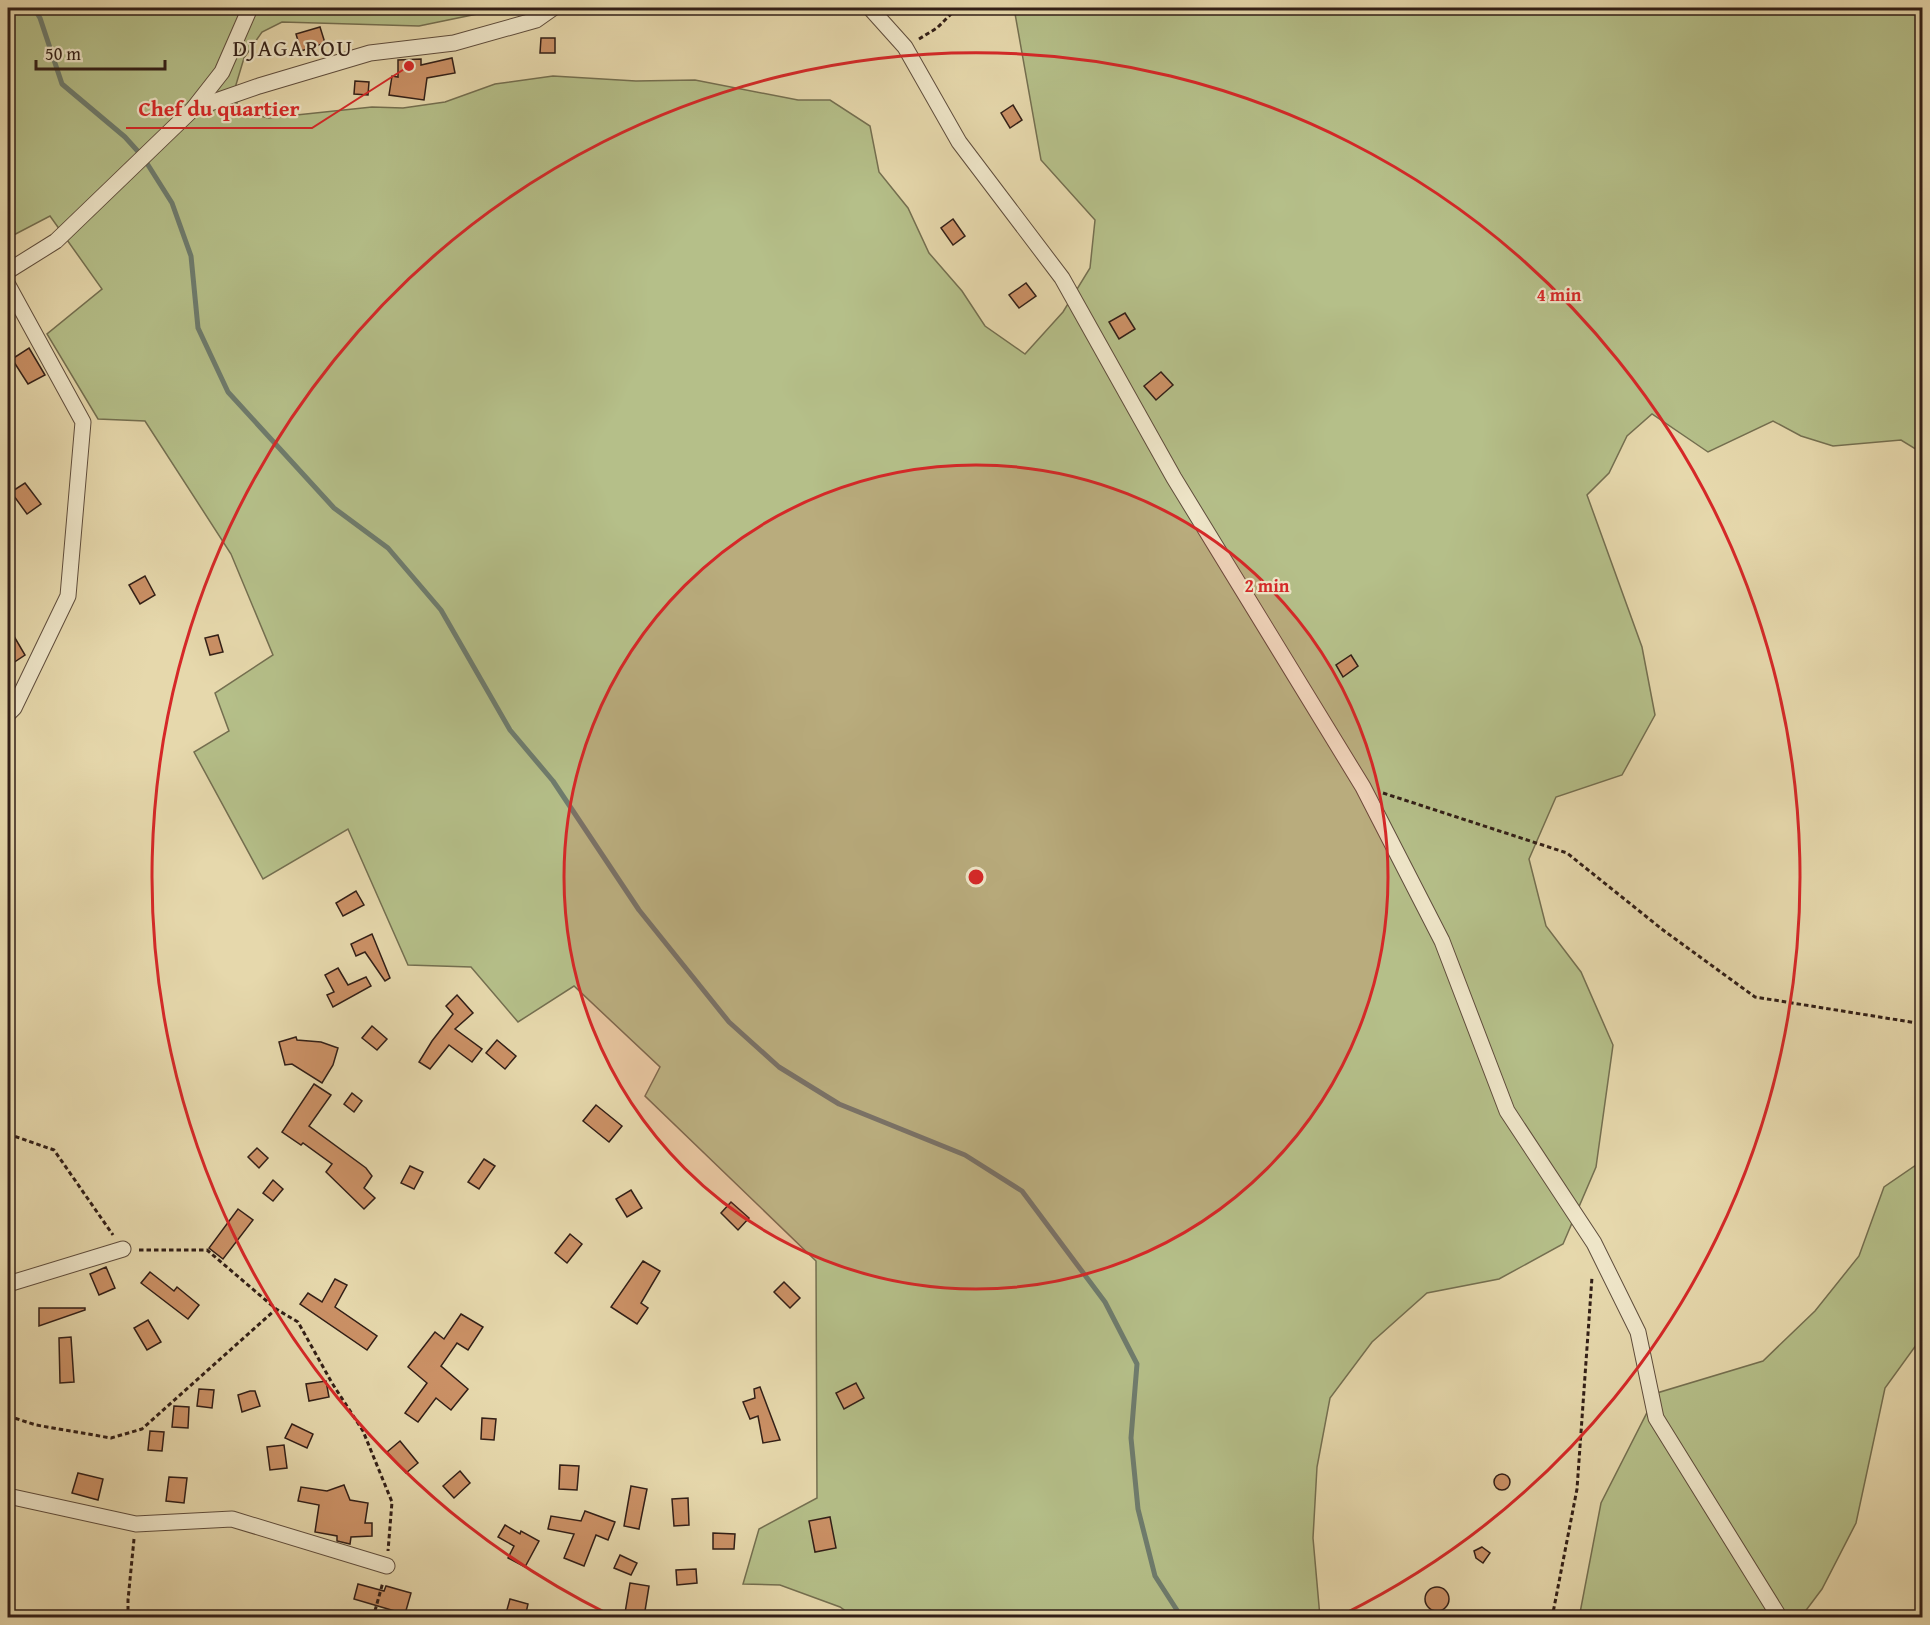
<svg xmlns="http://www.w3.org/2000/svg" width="1930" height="1625" font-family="'Gentium Book Plus',serif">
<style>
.green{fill:#b5bf89;stroke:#746f50;stroke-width:1.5}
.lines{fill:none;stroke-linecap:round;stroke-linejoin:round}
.stream{stroke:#6e7c6e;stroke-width:5}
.building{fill:#cb9166;stroke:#321f17;stroke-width:1.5}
.street-casing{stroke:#5f4d3c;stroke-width:17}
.path{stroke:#321f17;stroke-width:3;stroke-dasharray:4.5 3;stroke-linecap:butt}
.street{stroke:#efe6c9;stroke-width:15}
.ring{fill:none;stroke:#d62828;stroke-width:3}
.labels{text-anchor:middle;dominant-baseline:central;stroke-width:4.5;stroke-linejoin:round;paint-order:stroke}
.quarter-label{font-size:24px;letter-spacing:1.5px;fill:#321f17;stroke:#efe6c9}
.centre{fill:#d62828;stroke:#efe6c9;stroke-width:3}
.ring-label{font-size:18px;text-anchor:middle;font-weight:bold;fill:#d62828;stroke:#efe6c9;stroke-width:4.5;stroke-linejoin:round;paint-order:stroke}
.leader{fill:none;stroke:#d62828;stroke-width:2}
.callout-dot{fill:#d62828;stroke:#efe6c9;stroke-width:2}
.callout-label{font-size:22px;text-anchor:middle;font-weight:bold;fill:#d62828;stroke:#efe6c9;stroke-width:4.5;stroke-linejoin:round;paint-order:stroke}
</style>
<rect width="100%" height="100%" fill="#e6d8ac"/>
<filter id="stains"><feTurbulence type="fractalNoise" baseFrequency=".00333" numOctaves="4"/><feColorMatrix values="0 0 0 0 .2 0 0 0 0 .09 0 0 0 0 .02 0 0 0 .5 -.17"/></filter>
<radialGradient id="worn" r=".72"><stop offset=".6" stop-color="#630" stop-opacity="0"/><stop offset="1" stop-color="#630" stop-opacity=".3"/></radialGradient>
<g class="green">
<polygon points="8,8 483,8 477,14 419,26 282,22 262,32 244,58 235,88 238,110 268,118 372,107 403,108 445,102 495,84 553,76 636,81 695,80 798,100 830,100 870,126 879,172 908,208 929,253 962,291 985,326 1025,354 1063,312 1090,268 1095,220 1041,160 1014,8 1922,8 1922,453 1901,440 1833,446 1801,436 1773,421 1708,452 1652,414 1627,436 1609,473 1587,495 1642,647 1655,715 1622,775 1556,797 1529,859 1546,926 1581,972 1613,1045 1596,1167 1563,1244 1499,1279 1427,1293 1372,1342 1330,1398 1317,1467 1313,1538 1320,1617 854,1617 840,1607 780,1585 743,1584 759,1529 817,1498 816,1261 645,1096 660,1067 574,986 518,1022 471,967 408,965 348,829 263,879 194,752 229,731 215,693 273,655 231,554 145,421 98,419 47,334 102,289 50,216 8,238"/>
<polygon points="1922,1161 1922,1337 1885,1388 1856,1523 1822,1589 1801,1617 1579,1618 1601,1503 1657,1393 1763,1361 1815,1311 1859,1256 1884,1187"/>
</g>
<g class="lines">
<polyline class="stream" points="34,8 40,18 62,84 125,137 143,157 172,203 191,256 198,328 228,392 334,508 388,548 441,610 510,730 553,781 639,910 729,1022 779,1067 839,1104 965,1155 1022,1191 1105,1302 1137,1364 1131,1438 1138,1509 1155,1576 1182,1618"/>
</g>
<g class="building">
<polygon points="320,27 325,43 301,51 296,34"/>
<polygon points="541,38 555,38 555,53 540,53"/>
<polygon points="452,58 455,73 427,78 424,100 389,95 392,76 398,77 398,60 421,59 421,65"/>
<polygon points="355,81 369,82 368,95 354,94"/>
<polygon points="1013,105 1022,120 1010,128 1001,113"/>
<polygon points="953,219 965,236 953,245 941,228"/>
<polygon points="1026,283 1036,296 1019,308 1009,295"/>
<polygon points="1125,313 1135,329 1119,339 1109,322"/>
<polygon points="29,348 45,375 28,384 12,359"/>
<polygon points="1161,372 1173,385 1156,400 1144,386"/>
<polygon points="25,483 41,504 27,514 11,492"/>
<polygon points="145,576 155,595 140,604 129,585"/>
<polygon points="8,626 25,655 13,663 8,655"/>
<polygon points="218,635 223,652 210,655 205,638"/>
<polygon points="1351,655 1358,666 1343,677 1336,665"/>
<polygon points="356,891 364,905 343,916 336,903"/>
<polygon points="372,934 390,978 385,981 365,952 356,956 351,944"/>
<polygon points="338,968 348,985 366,977 371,986 333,1007 327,995 334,992 325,975"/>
<polygon points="457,995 473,1013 455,1029 482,1049 472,1062 449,1045 430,1069 419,1062 432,1041 453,1014 446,1006"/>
<polygon points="372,1026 387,1039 377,1050 362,1038"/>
<polygon points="296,1037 297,1040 321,1042 338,1048 333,1065 322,1083 292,1064 285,1065 279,1042"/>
<polygon points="497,1040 516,1056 505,1069 486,1053"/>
<polygon points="314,1084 331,1095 309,1126 366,1168 372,1176 364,1188 375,1198 364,1209 326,1172 332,1164 303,1143 301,1145 282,1132"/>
<polygon points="352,1093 362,1101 354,1112 344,1104"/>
<polygon points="596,1105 622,1126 609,1142 583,1121"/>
<polygon points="257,1148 268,1158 259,1168 248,1157"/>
<polygon points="484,1159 495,1166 479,1189 468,1182"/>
<polygon points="410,1166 423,1172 414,1189 401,1183"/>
<polygon points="273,1180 283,1189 273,1201 263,1193"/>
<polygon points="631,1190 642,1208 627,1217 616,1199"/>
<polygon points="731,1202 749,1218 738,1230 721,1213"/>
<polygon points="238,1209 253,1220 223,1259 209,1248"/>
<polygon points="570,1234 582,1244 567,1263 555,1253"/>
<polygon points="643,1261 660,1271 641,1303 648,1308 637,1324 611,1307"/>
<polygon points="106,1267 115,1288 99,1295 90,1274"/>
<polygon points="150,1272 174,1291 177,1287 199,1305 188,1319 141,1283"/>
<polygon points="335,1279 347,1285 335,1307 377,1336 367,1350 300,1304 308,1293 322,1302"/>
<polygon points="784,1282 800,1298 790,1308 774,1292"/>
<polygon points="39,1308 85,1308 85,1310 39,1326"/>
<polygon points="461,1314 483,1327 468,1350 457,1343 441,1366 468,1389 451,1410 436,1398 418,1422 405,1413 427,1383 408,1367 435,1332 444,1339"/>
<polygon points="148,1320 161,1342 147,1350 134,1328"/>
<polygon points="71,1337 74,1382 60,1383 59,1338"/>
<polygon points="326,1381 329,1397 309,1401 306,1384"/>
<polygon points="856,1383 864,1398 844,1409 836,1393"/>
<polygon points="760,1387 763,1395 780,1440 763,1443 758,1416 750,1419 743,1402 755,1398 754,1389"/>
<polygon points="199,1389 214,1390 212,1408 197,1406"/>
<polygon points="250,1391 255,1391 260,1406 242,1412 238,1395"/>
<polygon points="174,1406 189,1407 188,1428 172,1427"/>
<polygon points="482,1418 496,1419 494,1440 481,1439"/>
<polygon points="292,1424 313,1434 307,1448 285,1438"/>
<polygon points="150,1431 164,1432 162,1451 148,1450"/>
<polygon points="400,1441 418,1463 406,1473 387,1452"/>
<polygon points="284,1445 287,1468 270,1470 267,1447"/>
<polygon points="560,1465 579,1466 577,1490 559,1489"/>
<polygon points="460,1471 470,1483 454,1498 443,1486"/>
<polygon points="78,1473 103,1479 98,1500 72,1493"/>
<circle cx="1502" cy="1482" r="8"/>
<polygon points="169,1477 187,1478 184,1503 166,1501"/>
<polygon points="344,1485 350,1500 368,1503 365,1523 372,1523 372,1536 351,1537 350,1544 337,1541 337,1536 315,1532 319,1505 298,1501 301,1487 327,1491"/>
<polygon points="631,1486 647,1489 639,1529 624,1526"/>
<polygon points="688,1498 689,1525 674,1526 672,1499"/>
<polygon points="585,1511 615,1522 608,1540 596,1535 584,1566 564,1558 574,1534 548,1529 551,1516 581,1521"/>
<polygon points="830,1517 836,1548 815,1552 809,1521"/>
<polygon points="505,1525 520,1534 521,1531 539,1541 525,1567 508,1558 514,1546 498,1537"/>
<polygon points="713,1533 735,1534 734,1549 713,1549"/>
<polygon points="1482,1547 1490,1553 1483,1563 1476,1558 1474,1551"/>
<polygon points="620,1555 637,1563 631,1575 614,1568"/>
<polygon points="696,1569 697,1583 677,1585 676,1570"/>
<polygon points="630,1583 649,1586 644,1617 625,1613"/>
<polygon points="358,1584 384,1591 386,1586 411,1593 405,1614 354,1599"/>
<circle cx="1437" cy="1599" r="12"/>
<polygon points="510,1599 528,1604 525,1617 505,1617"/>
</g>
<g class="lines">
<defs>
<g id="street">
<polyline points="870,8 905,47 959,142 1062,278 1174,478 1363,787 1442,941 1507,1111 1594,1243 1638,1332 1656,1418 1780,1618"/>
<polyline points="193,109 259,86 370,53 454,43 536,20 553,8"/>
<polyline points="8,271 56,241 193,109 222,72 250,8"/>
<polyline points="8,285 83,422 68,596 14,708 8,714"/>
<polyline points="8,1284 123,1249"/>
<polyline points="8,1496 136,1524 232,1519 387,1566"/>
</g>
</defs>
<use href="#street" class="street-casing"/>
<g class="path">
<polyline points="919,39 937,28 957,8"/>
<polyline points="1383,793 1567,853 1663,930 1755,997 1917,1023 1922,1019"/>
<polyline points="8,1134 54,1150 113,1235"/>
<polyline points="139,1250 207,1250 276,1309 298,1322 332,1383 363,1431 392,1502 388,1551"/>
<polyline points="8,1416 36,1425 111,1438 142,1429 276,1309"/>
<polyline points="128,1618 128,1600 134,1539"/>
<polyline points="373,1618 383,1582"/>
<polyline points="1552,1618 1577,1489 1592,1277"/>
</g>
<use href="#street" class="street"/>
</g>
<circle cx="976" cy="877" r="412" fill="#d62828" fill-opacity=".12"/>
<g class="ring">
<circle cx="976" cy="877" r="412"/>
<path d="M608 1614A824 824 0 1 1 1344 1614"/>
</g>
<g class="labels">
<g class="quarter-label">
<text x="293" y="47">DJAGAROU</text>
</g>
</g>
<circle cx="976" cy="877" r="9" class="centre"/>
<g class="ring-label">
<text x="1559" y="301">4 min</text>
<text x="1267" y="592">2 min</text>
</g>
<path class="leader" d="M409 66L312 128H126"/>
<circle class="callout-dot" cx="409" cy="66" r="6"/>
<g class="callout-label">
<text x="219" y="116">Chef du quartier</text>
</g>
<rect width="1930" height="1625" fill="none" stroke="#e6d8ac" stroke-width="30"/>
<rect x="9" y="9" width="1912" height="1607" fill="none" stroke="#321f17" stroke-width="3"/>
<rect x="15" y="15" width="1900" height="1595" fill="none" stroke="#321f17" stroke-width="1.5"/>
<path d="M36 60v9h129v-9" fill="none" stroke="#321f17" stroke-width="3"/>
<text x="45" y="60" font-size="18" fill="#321f17" stroke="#efe6c9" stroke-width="4.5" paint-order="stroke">50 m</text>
<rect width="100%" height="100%" filter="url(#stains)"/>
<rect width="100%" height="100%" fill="url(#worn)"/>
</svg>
